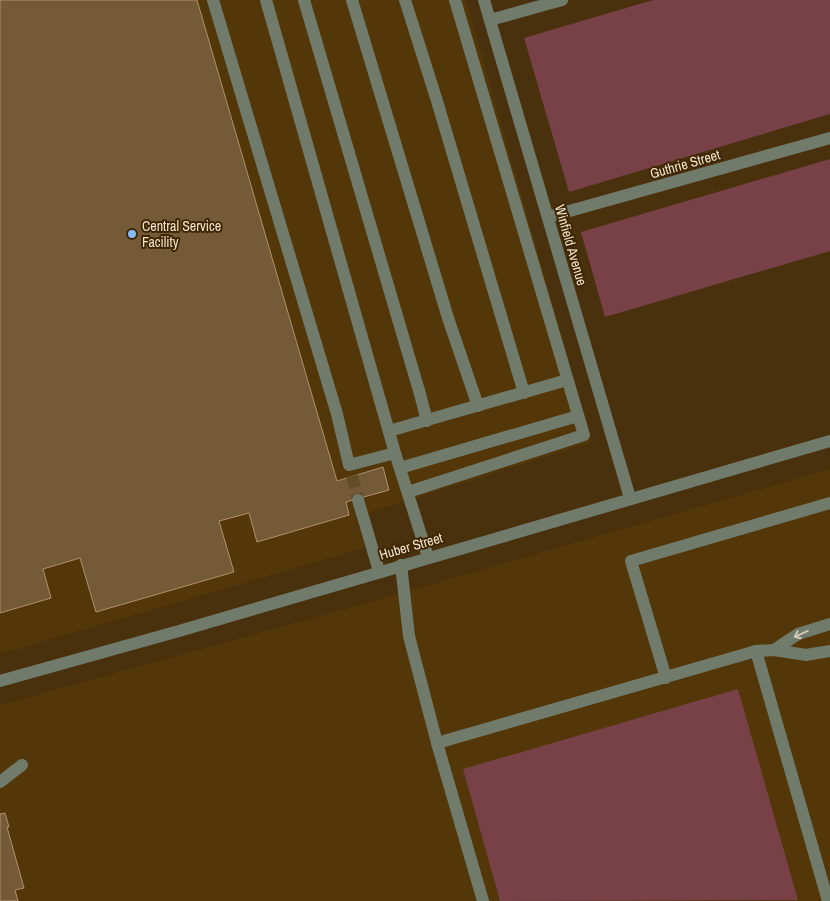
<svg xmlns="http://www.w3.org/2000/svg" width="830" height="901" font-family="'Archivo Narrow',sans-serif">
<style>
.built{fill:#533709}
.green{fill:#784147}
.building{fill:#745a37;stroke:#ad926d}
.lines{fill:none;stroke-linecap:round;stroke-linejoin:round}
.minor-tunnel{stroke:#624c2a;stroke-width:12;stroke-dasharray:12 6;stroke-linecap:butt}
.minor{stroke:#717b6b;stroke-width:12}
.oneway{stroke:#d1c8b6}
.poi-dot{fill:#87bbfb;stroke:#3e2702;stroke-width:2}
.labels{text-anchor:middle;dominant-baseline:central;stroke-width:4;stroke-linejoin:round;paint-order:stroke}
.street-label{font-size:14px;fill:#f1e2cf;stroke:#3e2702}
.poi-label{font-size:14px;fill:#f1e2cf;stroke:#3e2702;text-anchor:start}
</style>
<rect width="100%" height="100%" fill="#49310d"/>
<g class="built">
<polygon points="0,0 466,0 592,442 356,517 365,548 0,654"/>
<polygon points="830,469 830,901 0,901 0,705 377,600"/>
</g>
<g class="green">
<polygon points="653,0 830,0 830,114 569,192 524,38"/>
<polygon points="830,159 830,251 605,317 581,232"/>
<polygon points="738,689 798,900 500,901 463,769"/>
</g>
<g class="building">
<polygon points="0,0 197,0 337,481 383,467 389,490 346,502 349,515 257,542 249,513 219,521 234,572 96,612 80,558 43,569 51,598 0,613"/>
<polygon points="5,813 9,827 7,827 24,888 15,890 18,901 0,901 0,814"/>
</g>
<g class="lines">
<polyline class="minor-tunnel" points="352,476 358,500"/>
<g class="minor">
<polyline points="213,0 337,414 349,465 395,453 428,557"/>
<polyline points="266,0 395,453"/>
<polyline points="304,0 420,394 427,421"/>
<polyline points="352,0 448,318 478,406"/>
<polyline points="405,0 437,101 524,393"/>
<polyline points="484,0 630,498"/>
<polyline points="490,20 562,0"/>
<polyline points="548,217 830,138"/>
<polyline points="389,431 567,380"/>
<polyline points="400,468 578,416"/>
<polyline points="408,492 584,435 455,0"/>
<polyline points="358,500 379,571"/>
<polyline points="401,565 409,636 437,743 483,901"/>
<polyline points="774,650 798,634 830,624"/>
<polyline points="756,651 828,901"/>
<polyline points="666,678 631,561 830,503"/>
<polyline points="0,681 179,631 830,441"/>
<polyline points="437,743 756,651 774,650 806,655 830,651"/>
<polyline points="0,782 22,765"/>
</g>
</g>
<defs><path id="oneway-shaft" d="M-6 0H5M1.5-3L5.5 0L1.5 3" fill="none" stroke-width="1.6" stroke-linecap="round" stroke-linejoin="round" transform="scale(1.25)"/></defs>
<use class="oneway" href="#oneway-shaft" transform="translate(801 634) rotate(156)"/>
<circle class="poi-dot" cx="132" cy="234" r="5"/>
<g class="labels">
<g class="street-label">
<text transform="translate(685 164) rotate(-16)">Guthrie Street</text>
<text transform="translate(571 245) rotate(74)">Winfield Avenue</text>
<text transform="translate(411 546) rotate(-16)">Huber Street</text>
</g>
<g class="poi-label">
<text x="142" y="226">Central Service<tspan x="142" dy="16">Facility</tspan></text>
</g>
</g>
</svg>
